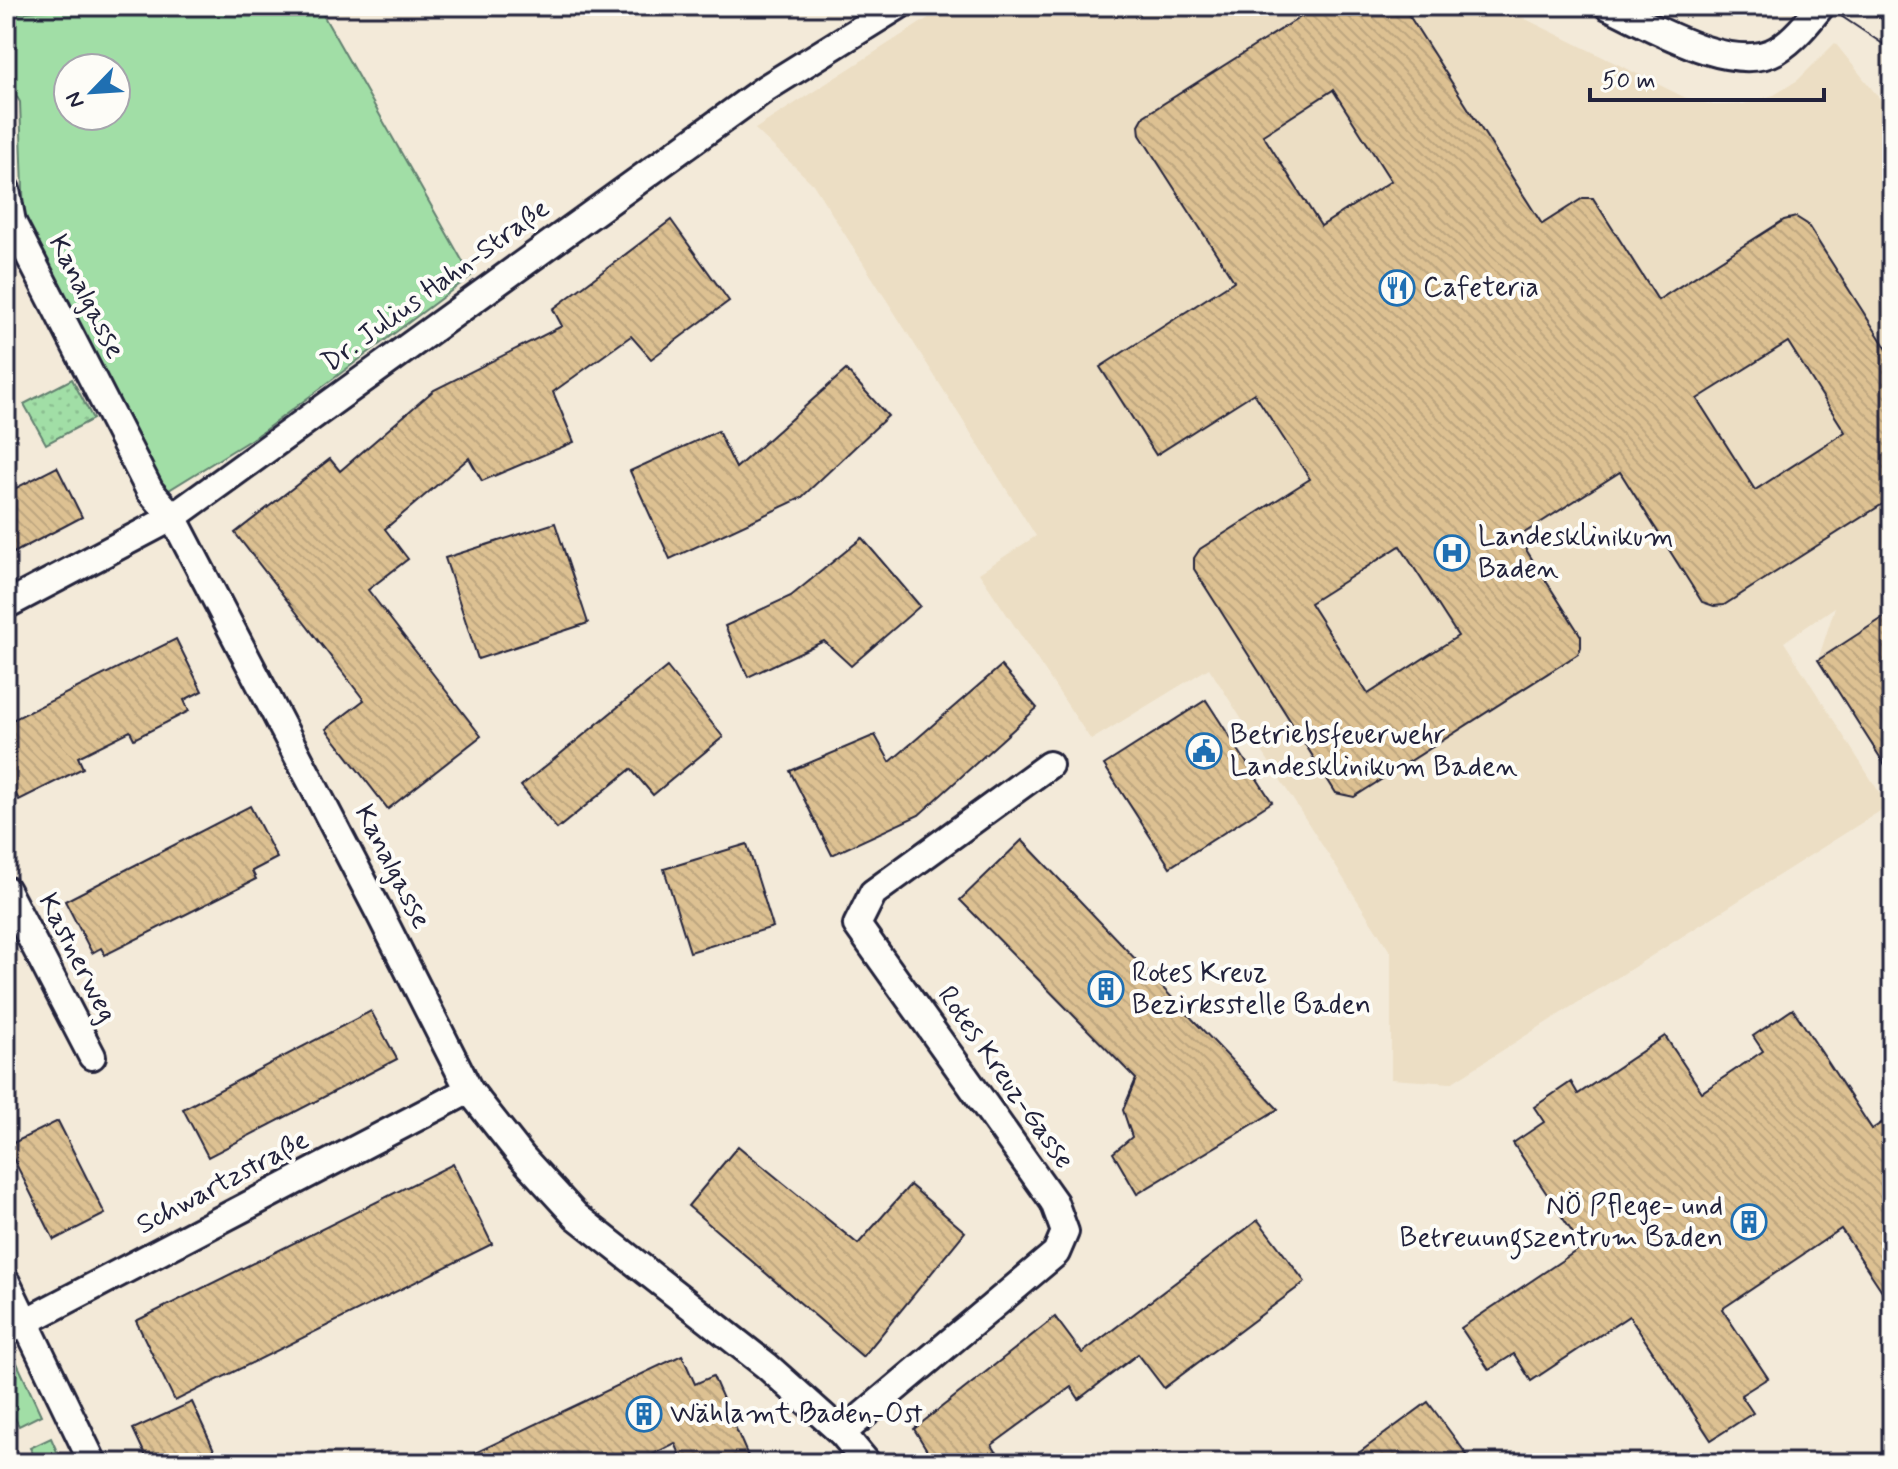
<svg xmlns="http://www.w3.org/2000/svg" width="1898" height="1469" font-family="Mynerve,sans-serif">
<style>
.built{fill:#ecdec4}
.green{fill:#a1dea6;stroke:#628070;stroke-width:2;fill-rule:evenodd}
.park{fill:url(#park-dots);stroke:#628070;stroke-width:2}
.building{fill:url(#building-back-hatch);stroke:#22223b;stroke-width:2;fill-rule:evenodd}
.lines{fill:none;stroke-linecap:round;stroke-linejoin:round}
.minor-casing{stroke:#22223b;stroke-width:32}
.minor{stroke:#fdfcf7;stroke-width:26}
.tram{stroke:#22223b;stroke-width:2}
.labels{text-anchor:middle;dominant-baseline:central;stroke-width:8;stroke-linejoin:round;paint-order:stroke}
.street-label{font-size:28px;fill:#22223b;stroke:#fdfcf7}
.poi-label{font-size:28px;fill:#22223b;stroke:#fdfcf7;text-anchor:start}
</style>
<defs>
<pattern id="park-dots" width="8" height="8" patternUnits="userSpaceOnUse" patternTransform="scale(2)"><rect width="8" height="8" fill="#a1dea6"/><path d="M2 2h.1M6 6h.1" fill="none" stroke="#8abe90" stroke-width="1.8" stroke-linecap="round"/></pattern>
<pattern id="building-back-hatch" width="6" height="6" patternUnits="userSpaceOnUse" patternTransform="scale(2)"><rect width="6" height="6" fill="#ddc192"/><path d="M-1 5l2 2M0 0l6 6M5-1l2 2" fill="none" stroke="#bda67f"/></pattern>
</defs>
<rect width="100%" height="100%" fill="#f3ead9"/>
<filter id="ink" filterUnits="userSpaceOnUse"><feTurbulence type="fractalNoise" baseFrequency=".0125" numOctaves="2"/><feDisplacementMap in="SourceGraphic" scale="16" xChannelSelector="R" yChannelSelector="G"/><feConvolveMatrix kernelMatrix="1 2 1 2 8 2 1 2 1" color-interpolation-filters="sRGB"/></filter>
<g filter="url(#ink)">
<polygon class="built" points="947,6 1499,6 1686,98 1714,105 1743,104 1774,95 1798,80 1835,43 1892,114 1892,776 1818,660 1835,607 1784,642 1888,806 1451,1083 1391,1079 1391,953 1209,668 1091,740 979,573 1036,536 813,184 755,129"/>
<g class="green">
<path d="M92 6H318L471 276 258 435 164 493 24 218 20 102 6 79V14ZM68 68H116V116H68Z"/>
<polygon points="17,1363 41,1415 19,1426 6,1402 6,1369"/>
<polygon points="51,1438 62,1463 38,1463 30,1448"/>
</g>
<polygon class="park" points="72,379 93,419 46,444 24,404"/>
<g class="building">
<path d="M1318 6H1403L1542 224 1583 198H1593L1658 300 1784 220 1796 217 1807 224 1892 357V498L1724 605 1714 606 1702 602 1620 472 1518 537 1581 636V647L1578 654 1354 797 1336 793 1194 569V558L1200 549 1310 479 1254 393 1156 455 1100 367 1234 281 1140 135 1139 125 1144 116ZM1333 90 1391 181 1321 226 1263 135ZM1788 342 1845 432 1755 490 1697 399ZM1400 546 1458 636 1368 694 1310 603Z"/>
<polygon points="671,220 729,301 651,359 631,336 553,392 574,442 482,481 469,458 385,529 408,559 368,590 481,736 388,809 326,729 364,700 235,533 330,459 340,471 434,390 562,326 553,309"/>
<polygon points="846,370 888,416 801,498 670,559 630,471 718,431 736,468"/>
<polygon points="57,467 82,517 6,557 6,493"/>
<polygon points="555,523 588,623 478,659 445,558"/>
<polygon points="862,538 920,606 851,666 824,641 748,677 725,626 791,596"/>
<polygon points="1892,612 1892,776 1818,660"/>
<polygon points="176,639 202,691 184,700 189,711 134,739 130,731 78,757 83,768 19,800 13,789 6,792 6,723"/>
<polygon points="1001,666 1037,708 919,815 832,855 790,771 875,735 890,762"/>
<polygon points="667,667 723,737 653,795 631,769 557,829 521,786"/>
<polygon points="1206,700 1272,802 1170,867 1104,765"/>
<polygon points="250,806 277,858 252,871 256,879 105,955 101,948 92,953 65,901"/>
<polygon points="1022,840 1278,1109 1137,1194 1113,1153 1132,1137 1123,1110 1136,1079 960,900"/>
<polygon points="747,844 773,927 690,952 664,869"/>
<polygon points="1793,1009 1872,1129 1892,1116 1892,1306 1841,1229 1722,1309 1768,1378 1741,1395 1753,1413 1711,1440 1629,1316 1531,1381 1514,1354 1489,1370 1461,1328 1582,1247 1513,1143 1544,1122 1534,1107 1571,1082 1578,1094 1665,1036 1702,1092 1763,1051 1753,1036"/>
<polygon points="371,1011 397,1059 208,1157 183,1109"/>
<polygon points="58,1121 105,1214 54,1240 7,1146"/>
<polygon points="738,1146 858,1244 910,1185 965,1232 863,1357 688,1206"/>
<polygon points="453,1164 492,1244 175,1401 136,1321"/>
<polygon points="1258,1220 1305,1282 1164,1388 1138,1354 1079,1399 1071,1387 992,1445 1003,1463 935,1463 914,1429 1055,1317 1082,1353"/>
<polygon points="682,1355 695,1384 713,1376 751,1463 684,1463 675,1443 636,1463 454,1463"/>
<polygon points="192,1402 220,1463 149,1463 133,1429"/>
<polygon points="1428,1402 1473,1463 1345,1463"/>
</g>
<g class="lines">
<defs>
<g id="minor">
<path d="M1608 6C1649 25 1733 76 1777 50 1794 40 1809 21 1821 6"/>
<polyline points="6,190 12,222 150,491 173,517 380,914 469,1090 522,1157 576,1216 767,1366 842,1433 867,1463"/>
<polyline points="6,605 173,517 766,88 898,6"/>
<polyline points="6,890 92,1056"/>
<polyline points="6,1282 93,1463"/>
<polyline points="6,1332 469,1090"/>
<polyline points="842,1433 1056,1253 1065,1232 1054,1202 857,925 873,893 1049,765"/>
</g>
</defs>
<use href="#minor" class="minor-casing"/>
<use href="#minor" class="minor"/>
<g class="tram">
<polyline points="1826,6 1892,50"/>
<polyline points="1863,6 1892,26"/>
</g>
</g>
</g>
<defs>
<symbol id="restaurant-ring" viewBox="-11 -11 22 22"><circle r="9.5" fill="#fdfcf7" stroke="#1f6fb2" stroke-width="1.5"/><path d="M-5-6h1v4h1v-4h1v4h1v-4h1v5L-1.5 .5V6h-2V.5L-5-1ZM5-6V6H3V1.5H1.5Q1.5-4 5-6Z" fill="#1f6fb2"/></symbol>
<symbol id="hospital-ring" viewBox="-11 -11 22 22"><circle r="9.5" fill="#fdfcf7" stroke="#1f6fb2" stroke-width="1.5"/><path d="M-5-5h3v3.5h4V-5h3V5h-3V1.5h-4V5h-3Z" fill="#1f6fb2"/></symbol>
<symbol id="civic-ring" viewBox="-11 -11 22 22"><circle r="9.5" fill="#fdfcf7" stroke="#1f6fb2" stroke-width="1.5"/><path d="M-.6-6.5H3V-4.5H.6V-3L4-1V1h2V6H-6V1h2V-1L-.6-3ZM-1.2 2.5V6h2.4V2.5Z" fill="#1f6fb2"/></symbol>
<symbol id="building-ring" viewBox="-11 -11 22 22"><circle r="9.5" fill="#fdfcf7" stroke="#1f6fb2" stroke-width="1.5"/><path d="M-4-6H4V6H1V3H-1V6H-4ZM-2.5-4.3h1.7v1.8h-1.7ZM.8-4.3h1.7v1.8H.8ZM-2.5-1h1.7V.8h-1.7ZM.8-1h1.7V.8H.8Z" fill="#1f6fb2"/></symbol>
</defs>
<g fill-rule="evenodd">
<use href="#restaurant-ring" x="1377" y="268" width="40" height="40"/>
<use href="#hospital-ring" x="1432" y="533" width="40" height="40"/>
<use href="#civic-ring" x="1184" y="731" width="40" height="40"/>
<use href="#building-ring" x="1086" y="969" width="40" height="40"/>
<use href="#building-ring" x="1729" y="1202" width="40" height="40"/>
<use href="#building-ring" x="624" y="1394" width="40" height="40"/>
</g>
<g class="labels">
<g class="street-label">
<text transform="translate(436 286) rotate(-36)">Dr. Julius Hahn-Straße</text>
<text transform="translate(86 297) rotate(63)">Kanalgasse</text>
<text transform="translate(392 867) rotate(63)">Kanalgasse</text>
<text transform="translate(77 958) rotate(63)">Kastnerweg</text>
<text transform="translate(1005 1078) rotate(55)">Rotes Kreuz-Gasse</text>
<text transform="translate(223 1183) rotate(-28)">Schwartzstraße</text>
</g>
<g class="poi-label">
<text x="1423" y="288">Cafeteria</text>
<text x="1478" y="537">Landesklinikum<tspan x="1478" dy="32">Baden</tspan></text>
<text x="1230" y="735">Betriebsfeuerwehr<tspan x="1230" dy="32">Landesklinikum Baden</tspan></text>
<text x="1132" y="973">Rotes Kreuz<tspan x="1132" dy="32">Bezirksstelle Baden</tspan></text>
<text x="1723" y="1206" text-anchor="end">NÖ Pflege- und<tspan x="1723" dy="32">Betreuungszentrum Baden</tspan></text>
<text x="670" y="1414">Wählamt Baden-Ost</text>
</g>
</g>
<rect width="1898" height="1469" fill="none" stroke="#fdfcf7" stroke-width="32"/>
<rect x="16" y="16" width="1866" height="1437" fill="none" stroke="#22223b" stroke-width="3" filter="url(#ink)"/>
<g transform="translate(92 92) rotate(245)"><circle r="38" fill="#fdfcf7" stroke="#a5a5ac" stroke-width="2"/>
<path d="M0-6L14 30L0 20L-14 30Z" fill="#1f6fb2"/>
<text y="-12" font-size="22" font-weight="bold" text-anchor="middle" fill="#22223b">N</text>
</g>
<path d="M1590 88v12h234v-12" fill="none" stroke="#22223b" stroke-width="4"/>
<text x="1602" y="88" font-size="24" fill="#22223b" stroke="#fdfcf7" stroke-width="6" paint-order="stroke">50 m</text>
</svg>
